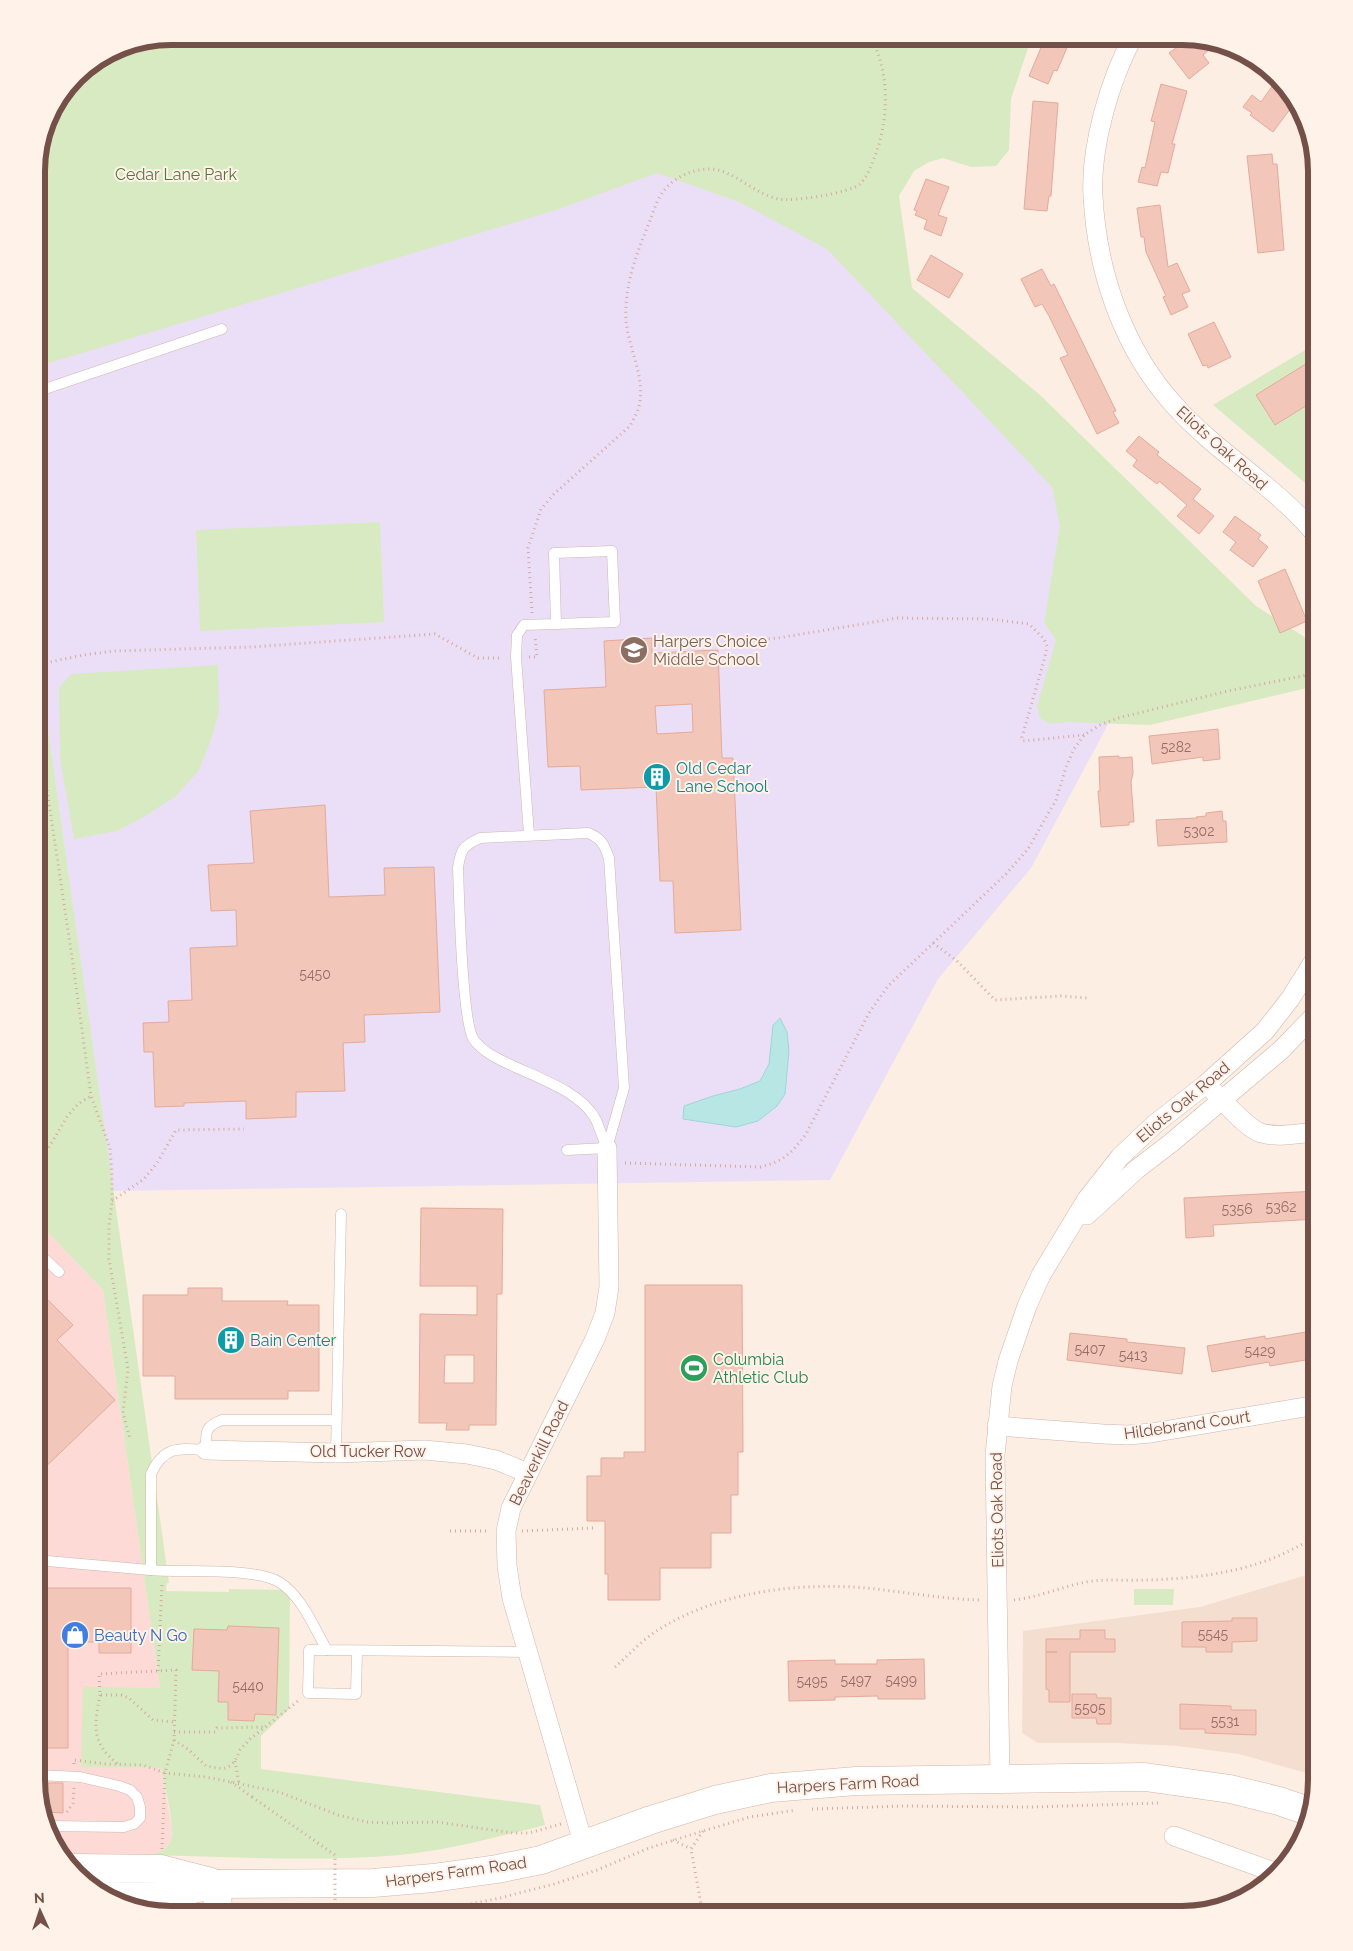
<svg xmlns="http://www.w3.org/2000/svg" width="1353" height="1951" font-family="Raleway,sans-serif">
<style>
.residential{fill:#f4ded0}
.commercial{fill:#fddad5}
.education{fill:#ebdff8}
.green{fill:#d8eac1}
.water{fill:#b7e6e4;stroke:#9dd7d7}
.building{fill:#f2c6b9;stroke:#e4aa9a;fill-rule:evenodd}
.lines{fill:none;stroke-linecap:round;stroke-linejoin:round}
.lane-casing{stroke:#cfb5ac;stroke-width:11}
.street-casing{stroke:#cfb5ac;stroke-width:20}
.secondary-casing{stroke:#d2b4a9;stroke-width:29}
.path{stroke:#d6a99d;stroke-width:3;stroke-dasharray:1 4;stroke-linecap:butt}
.lane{stroke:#fff;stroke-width:10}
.street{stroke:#fff;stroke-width:19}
.secondary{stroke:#fff;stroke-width:28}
.path-bridge{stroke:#d6a99d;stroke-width:3;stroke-dasharray:1 4;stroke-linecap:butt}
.labels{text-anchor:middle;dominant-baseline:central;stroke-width:4;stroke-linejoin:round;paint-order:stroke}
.number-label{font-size:14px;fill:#946e64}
.park-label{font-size:16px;fill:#57743e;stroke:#fff2e8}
.street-label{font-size:16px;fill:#745048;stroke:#fff2e8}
.education-label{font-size:16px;fill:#785e54;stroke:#fff2e8;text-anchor:start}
.culture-label{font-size:16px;fill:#0d838f;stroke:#fff2e8;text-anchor:start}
.leisure-label{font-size:16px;fill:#27864d;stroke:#fff2e8;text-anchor:start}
.shop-label{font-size:16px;fill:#366cbe;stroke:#fff2e8;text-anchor:start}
.rim{fill:none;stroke:#745048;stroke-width:6}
</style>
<rect width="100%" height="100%" fill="#fceee2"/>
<polygon class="residential" points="1317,1572 1317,1776 1239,1754 1178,1746 1117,1743 1038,1743 1022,1733 1023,1631 1200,1607"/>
<polygon class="commercial" points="36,1220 103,1290 160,1688 81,1766 161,1768 172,1827 171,1839 167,1846 160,1852 150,1855 61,1854 54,1847 36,1780"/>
<polygon class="education" points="753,118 865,252 1057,437 1118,706 1031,868 938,979 830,1180 113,1191 36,644 36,365"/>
<g class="green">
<polygon points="171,36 1032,36 1011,99 1009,150 996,166 971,167 943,158 929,162 914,171 899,196 912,288 1040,395 1256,606 1317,645 1317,669 1311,687 1150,725 1066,722 1050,724 1040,718 1037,706 1056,640 1044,623 1060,526 1052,487 827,249 739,202 657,173 556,210 36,367 37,163 47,119 76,76 120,46"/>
<polygon points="1317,343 1317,493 1213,405"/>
<polygon points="380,522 384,622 200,631 196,530"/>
<path d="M36 644 169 1583H167L166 1591 229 1592V1589L290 1590 289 1709 261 1736V1769L540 1805 545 1825C497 1837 450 1850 400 1855 317 1862 233 1857 150 1855 159 1853 168 1849 171 1839 175 1824 164 1785 161 1768L81 1767 83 1687 160 1688 103 1290 36 1220Z"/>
<polygon points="218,665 219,712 211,740 199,770 176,796 142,818 117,831 74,839 60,759 59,688 71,674"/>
<polygon points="1134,1589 1174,1589 1173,1605 1134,1605"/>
</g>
<polygon class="water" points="780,1018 787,1032 789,1051 785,1094 777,1106 758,1121 736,1127 683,1119 684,1106 713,1096 740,1089 760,1081 769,1064 773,1025"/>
<g class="building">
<polygon points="1046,36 1072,36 1057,71 1054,70 1048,84 1029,76"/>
<polygon points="1191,37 1216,44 1203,55 1209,63 1189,79 1169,53"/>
<polygon points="1276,81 1296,101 1273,132 1250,115 1252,113 1243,107 1252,95 1261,102"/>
<polygon points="1161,84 1187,91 1172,144 1175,144 1168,173 1161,172 1157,186 1138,182 1142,167 1145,168 1155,122 1151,121"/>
<polygon points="1033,101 1058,103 1051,196 1049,196 1047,211 1024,209"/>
<polygon points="1272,154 1273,164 1277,164 1284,250 1258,253 1247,156"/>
<polygon points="926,179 949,187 938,215 947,218 941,236 924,229 927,220 915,215 917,211 914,210"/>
<polygon points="1160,205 1168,267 1177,263 1190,291 1182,294 1188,307 1171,315 1163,297 1166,296 1146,252 1144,237 1141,237 1137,208"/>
<polygon points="931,255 963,274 949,298 917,280"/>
<polygon points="1042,269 1051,286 1054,284 1116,411 1113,412 1119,423 1097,434 1060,358 1068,355 1049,316 1042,304 1035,307 1021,279"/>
<polygon points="1214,322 1231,357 1208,368 1207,365 1203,366 1188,334"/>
<polygon points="1317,357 1317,399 1275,425 1256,395"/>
<polygon points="1139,436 1159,452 1157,455 1201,489 1193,499 1214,516 1199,534 1177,516 1187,505 1159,481 1157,484 1133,466 1137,460 1126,451"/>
<polygon points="1235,516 1261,535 1258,539 1268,547 1253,567 1230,550 1236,542 1223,532"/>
<polygon points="1285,569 1307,621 1280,633 1258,581"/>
<path d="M652 638V653L718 650 722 758H733L741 930 675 933 673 881H660L656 787 581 790 580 766 548 767 544 690 606 687 604 641ZM692 704 693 732 657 734 655 706Z"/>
<polygon points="1218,729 1220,759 1203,761 1203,757 1152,764 1149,736"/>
<polygon points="1119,756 1119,758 1132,757 1133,773 1131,782 1134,822 1129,822 1129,825 1101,827 1098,791 1100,791 1099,757"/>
<polygon points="325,805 329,897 385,895 384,868 434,867 440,1012 364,1015 365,1042 343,1043 345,1091 296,1092 296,1117 246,1119 246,1101 184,1103 184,1106 155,1107 153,1052 144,1052 143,1023 169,1022 168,1001 192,1000 190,948 237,946 236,910 211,911 208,865 254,863 250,811"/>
<polygon points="1222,811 1223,821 1226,821 1227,842 1158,846 1156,820 1197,818 1196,817 1206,816 1206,813"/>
<polygon points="1317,1191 1317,1219 1213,1225 1214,1236 1186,1238 1184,1198"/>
<path d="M421 1208 503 1209 502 1294H497L496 1425H469V1430H446L447 1423H419L420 1314 477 1315V1286H420ZM445 1355H474V1383H444Z"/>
<polygon points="645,1285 742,1285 743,1452 738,1452 738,1495 731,1495 731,1533 711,1533 711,1568 660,1568 660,1600 608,1600 608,1574 605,1574 605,1521 587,1521 587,1476 601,1476 601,1458 624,1458 624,1452 645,1452"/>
<polygon points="188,1288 222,1288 222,1301 288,1301 287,1305 319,1305 319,1391 288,1391 288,1399 175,1399 175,1376 143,1376 143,1295 188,1295"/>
<polygon points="44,1296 73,1325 57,1340 115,1400 36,1476 36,1304"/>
<polygon points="1317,1330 1317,1358 1270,1366 1269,1362 1212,1372 1207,1346 1265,1336 1265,1339"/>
<polygon points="1070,1333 1127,1339 1127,1342 1185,1348 1182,1374 1067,1360"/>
<polygon points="36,1588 131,1588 131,1653 99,1653 99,1642 68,1642 68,1748 36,1748"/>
<polygon points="1232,1618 1257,1618 1257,1641 1232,1642 1232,1652 1206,1652 1206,1647 1182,1647 1182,1622 1232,1621"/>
<polygon points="228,1626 279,1628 276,1715 255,1714 254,1721 228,1720 228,1702 218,1702 219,1671 192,1670 194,1629 227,1630"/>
<polygon points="1080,1630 1105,1630 1105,1639 1115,1639 1115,1652 1070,1652 1070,1702 1049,1702 1049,1690 1046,1689 1046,1652 1057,1652 1046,1652 1046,1639 1080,1639"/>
<polygon points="924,1659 925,1699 878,1699 878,1696 835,1697 835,1700 789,1701 788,1661 835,1660 835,1664 877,1664 877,1660"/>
<polygon points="1072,1694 1096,1694 1097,1698 1111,1698 1111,1724 1097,1724 1096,1718 1072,1718"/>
<polygon points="1180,1704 1231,1706 1231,1710 1256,1710 1256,1735 1205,1733 1205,1729 1180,1729"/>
<polygon points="37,1783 63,1783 63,1813 45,1812"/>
</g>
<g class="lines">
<defs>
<g id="lane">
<polyline points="36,392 222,329"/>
<path d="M588 833C601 838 604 844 609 858L624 1088 607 1148C603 1139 600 1129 596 1120 582 1092 538 1078 511 1065 498 1059 483 1052 474 1040 462 1024 459 895 458 867 461 849 463 846 480 838Z"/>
<polyline points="529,835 516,657 517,635 524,625 615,622 612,551 554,553 556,624"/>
<polyline points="567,1150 607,1148"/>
<polyline points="36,1251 59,1272"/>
<polyline points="336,1453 341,1214"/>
<path d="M36 1560C74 1563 112 1567 150 1570 182 1573 254 1567 279 1582 302 1596 314 1628 327 1650L527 1652"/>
<path d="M151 1570V1474C164 1446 178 1448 206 1450 206 1432 204 1427 222 1420H336"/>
<polyline points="327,1650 309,1650 308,1693 356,1694 357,1651"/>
<polyline points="36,1775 80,1777 119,1786 130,1790 137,1797 140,1807 140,1818 134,1824 124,1827 49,1826"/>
</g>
<g id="street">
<path d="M1133 37C1110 79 1090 148 1093 196 1097 272 1123 349 1175 406 1218 454 1276 486 1317 536"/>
<path d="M1214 1092C1226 1103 1246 1128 1261 1133 1278 1138 1300 1133 1317 1132"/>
<polyline points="1087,1215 1137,1169 1171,1143 1281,1050 1317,1013"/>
<polyline points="997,1426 1103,1434 1128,1435 1151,1433 1317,1405"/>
<polyline points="206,1450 336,1453 424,1450 467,1454 496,1460 528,1473"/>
<polyline points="1000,1779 995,1455 1002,1386 1008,1361 1027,1306 1041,1275 1087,1199 1120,1157 1155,1124 1206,1084 1265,1031 1290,999 1317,956"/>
<polyline points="1174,1836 1274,1872"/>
<polyline points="584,1846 512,1598 507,1566 506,1531 511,1508 595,1339 605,1313 609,1287 607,1148"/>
</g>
<g id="secondary">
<polyline points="75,1868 161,1869 211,1882"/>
<polyline points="217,1884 218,1914"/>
<polyline points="103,1896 155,1897 217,1884 373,1883 433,1878 497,1869 541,1860 651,1820 715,1800 771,1788 856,1781 1145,1777 1230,1789 1279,1801 1308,1811"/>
</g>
</defs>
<use href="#lane" class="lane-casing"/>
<use href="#street" class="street-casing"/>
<use href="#secondary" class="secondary-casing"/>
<g class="path">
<path d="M532 613 528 548 541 509 554 494 630 426C634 418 639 410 640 402 644 374 628 347 626 320 624 284 638 250 651 218 654 210 657 200 662 193 673 178 691 169 710 169 733 169 755 195 779 199 793 202 850 193 860 184 866 178 870 169 873 161 889 123 891 73 870 36"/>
<polyline points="724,643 778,638 898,618 990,619 1029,624 1044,639 1047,646 1045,657 1022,737 1023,741 1084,735"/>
<polyline points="529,657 537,657 535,637"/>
<polyline points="36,665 83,655 114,651 251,647 435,634 478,658 502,658"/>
<polyline points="36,716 73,964 91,1096 110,1148 112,1177 112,1201 109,1226 109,1259 128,1369 123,1413 130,1439"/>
<polyline points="933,943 957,961 995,1000 1061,996 1087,998"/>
<path d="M625 1163 760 1167C784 1161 791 1154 806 1134L869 1013 888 986 1006 874 1028 849 1056 800 1066 767 1074 749 1084 735 1100 725 1118 718 1228 691 1312 674 1317 676"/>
<polyline points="36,1169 67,1117 78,1104 91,1096"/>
<polyline points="112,1201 144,1179 157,1163 176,1130 244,1129"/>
<polyline points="450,1531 489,1531"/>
<polyline points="522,1531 594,1528"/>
<path d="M1014 1600C1041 1597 1065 1585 1092 1581 1110 1579 1130 1581 1149 1580 1208 1578 1267 1569 1317 1535"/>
<path d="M615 1667C628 1656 641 1641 655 1632 716 1592 796 1582 867 1588 905 1592 942 1599 980 1600"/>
<polyline points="158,1671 162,1584"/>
<path d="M100 1695C94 1726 91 1743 118 1764"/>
<polyline points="174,1732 215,1732 217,1728 264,1727"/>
<polyline points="174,1740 189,1750 206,1766 223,1769 230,1766 235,1761 240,1750 250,1739 298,1701"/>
<polyline points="235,1761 239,1783"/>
<polyline points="74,1764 74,1760 106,1764 143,1765 165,1773 174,1740 176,1670 99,1674 100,1695 121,1695 129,1698 153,1720 174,1722"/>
<polyline points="231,1782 252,1797"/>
<polyline points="812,1809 903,1806 1032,1807 1160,1803"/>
<polyline points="67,1812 73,1803 74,1788"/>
<polyline points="703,1831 691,1849 703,1915"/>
<polyline points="673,1840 691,1849"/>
<polyline points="162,1849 165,1773 206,1777 279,1792 338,1815 366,1822 389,1823 437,1822 513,1833 529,1833 561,1824"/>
<polyline points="702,1908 738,1906"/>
<polyline points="417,1915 500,1898 554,1884 597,1870 649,1848 703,1831 750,1817 796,1810"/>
</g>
<use href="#lane" class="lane"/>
<use href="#street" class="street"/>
<use href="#secondary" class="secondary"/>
<polyline class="path-bridge" points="252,1797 335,1855 335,1915"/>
</g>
<defs>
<symbol id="school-disc" viewBox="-11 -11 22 22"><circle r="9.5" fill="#8d6e63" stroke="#fff2e8"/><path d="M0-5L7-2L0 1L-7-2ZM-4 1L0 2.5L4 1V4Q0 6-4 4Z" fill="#fff"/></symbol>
<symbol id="building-disc" viewBox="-11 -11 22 22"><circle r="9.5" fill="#0f9aa8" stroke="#fff2e8"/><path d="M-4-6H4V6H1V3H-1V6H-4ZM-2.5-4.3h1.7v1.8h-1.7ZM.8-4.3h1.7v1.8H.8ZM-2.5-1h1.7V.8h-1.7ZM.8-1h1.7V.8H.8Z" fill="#fff"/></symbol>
<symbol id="stadium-disc" viewBox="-11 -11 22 22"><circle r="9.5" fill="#2e9e5b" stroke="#fff2e8"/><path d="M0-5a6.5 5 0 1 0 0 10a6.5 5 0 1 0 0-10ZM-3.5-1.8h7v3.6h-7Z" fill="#fff"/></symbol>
<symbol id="shop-disc" viewBox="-11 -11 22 22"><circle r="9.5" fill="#3f7fe0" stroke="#fff2e8"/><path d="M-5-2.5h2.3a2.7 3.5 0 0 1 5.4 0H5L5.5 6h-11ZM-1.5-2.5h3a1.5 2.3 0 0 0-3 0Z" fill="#fff"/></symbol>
</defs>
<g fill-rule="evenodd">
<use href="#school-disc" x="618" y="634" width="32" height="32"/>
<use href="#building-disc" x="641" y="761" width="32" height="32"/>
<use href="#building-disc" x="215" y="1324" width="32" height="32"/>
<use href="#stadium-disc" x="678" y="1352" width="32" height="32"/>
<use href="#shop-disc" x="59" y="1619" width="32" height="32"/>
</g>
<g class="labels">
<g class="number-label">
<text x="1176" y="747">5282</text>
<text x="1199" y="831">5302</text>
<text x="315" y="974">5450</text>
<text x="1281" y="1207">5362</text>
<text x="1237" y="1209">5356</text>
<text x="1090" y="1349">5407</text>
<text x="1260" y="1351">5429</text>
<text x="1133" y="1355">5413</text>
<text x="1213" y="1634">5545</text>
<text x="856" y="1680">5497</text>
<text x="901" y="1680">5499</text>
<text x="812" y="1681">5495</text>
<text x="248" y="1686">5440</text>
<text x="1090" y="1708">5505</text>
<text x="1225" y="1721">5531</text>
</g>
<g class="park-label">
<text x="176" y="174">Cedar Lane Park</text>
</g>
<g class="street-label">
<text transform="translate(1222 448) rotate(42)">Eliots Oak Road</text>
<text transform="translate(1183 1102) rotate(-40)">Eliots Oak Road</text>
<text transform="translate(1187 1425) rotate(-8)">Hildebrand Court</text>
<text x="368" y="1451">Old Tucker Row</text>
<text transform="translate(539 1453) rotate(-64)">Beaverkill Road</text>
<text transform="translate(997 1510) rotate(-91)">Eliots Oak Road</text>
<text transform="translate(848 1784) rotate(-3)">Harpers Farm Road</text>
<text transform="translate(456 1872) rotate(-8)">Harpers Farm Road</text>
</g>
<g class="education-label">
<text x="653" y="641">Harpers Choice<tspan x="653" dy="18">Middle School</tspan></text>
</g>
<g class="culture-label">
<text x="676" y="768">Old Cedar<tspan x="676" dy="18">Lane School</tspan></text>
<text x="250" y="1340">Bain Center</text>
</g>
<g class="leisure-label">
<text x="713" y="1359">Columbia<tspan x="713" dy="18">Athletic Club</tspan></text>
</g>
<g class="shop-label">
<text x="94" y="1635">Beauty N Go</text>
</g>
</g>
<path d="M0 0H1353V1951H0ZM171 45H1182A126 126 0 0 1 1308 171V1780A126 126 0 0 1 1182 1906H171A126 126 0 0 1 45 1780V171A126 126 0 0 1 171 45Z" fill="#fff2e8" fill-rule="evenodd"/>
<path class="rim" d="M171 45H1182A126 126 0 0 1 1308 171V1780A126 126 0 0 1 1182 1906H171A126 126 0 0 1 45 1780V171A126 126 0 0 1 171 45Z"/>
<g transform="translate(40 1911) rotate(357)" stroke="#fff2e8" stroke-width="4" paint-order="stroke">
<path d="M0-4L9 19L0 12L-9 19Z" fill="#745048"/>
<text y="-8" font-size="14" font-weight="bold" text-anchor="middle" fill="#745048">N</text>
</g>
</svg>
